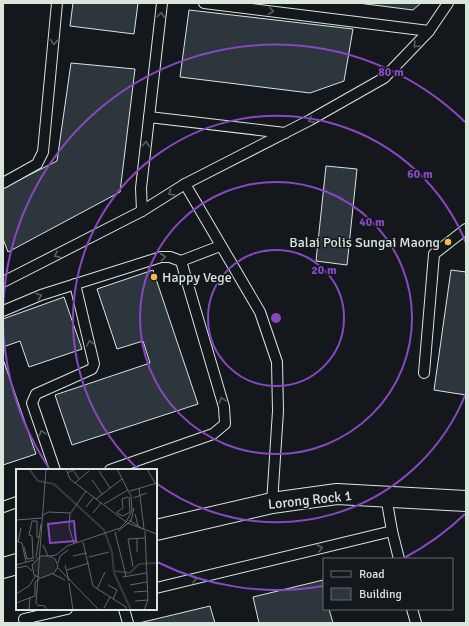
<svg xmlns="http://www.w3.org/2000/svg" width="469" height="626" font-family="Signika,sans-serif">
<style>
.building{fill:#2c363c;stroke:#d8e6dc}
.lines{fill:none;stroke-linecap:round;stroke-linejoin:round}
.service-casing{stroke:#d8e6dc;stroke-width:12}
.minor-casing{stroke:#d8e6dc;stroke-width:22}
.service{stroke:#14181c;stroke-width:10}
.minor{stroke:#14181c;stroke-width:20}
.oneway{stroke:#59605f}
.ring{fill:none;stroke:#8948c3;stroke-width:2}
.poi-dot{fill:#ffb74d;stroke:#14181c;stroke-width:1.5}
.labels{text-anchor:middle;dominant-baseline:central;stroke-width:3;stroke-linejoin:round;paint-order:stroke}
.poi-label{font-size:14px;fill:#d8e6dc;stroke:#14181c;text-anchor:end}
.street-label{font-size:14px;fill:#d8e6dc;stroke:#14181c}
.inset-river{fill:none;stroke:#363b3e;stroke-width:2}
.inset-road{fill:none;stroke:#626a69;stroke-width:1}
.view{fill:#8948c3;fill-opacity:0.15;stroke:#8948c3;stroke-width:2}
.inset-edge{fill:none;stroke:#d8e6dc;stroke-width:2}
.centre{fill:#8948c3;stroke:#14181c;stroke-width:2}
.ring-label{font-size:12px;text-anchor:middle;font-weight:bold;fill:#8948c3;stroke:#14181c;stroke-width:3;stroke-linejoin:round;paint-order:stroke}
</style>
<rect width="100%" height="100%" fill="#14181c"/>
<g class="building">
<polygon points="73,3 138,3 134,34 70,26"/>
<polygon points="358,3 421,3 413,10"/>
<polygon points="189,10 353,29 344,81 310,93 180,77"/>
<polygon points="71,63 135,69 120,192 8,252 3,239 3,188 57,161"/>
<polygon points="326,166 357,169 347,265 316,261"/>
<polygon points="153,270 198,404 72,445 55,395 150,363 143,341 117,349 97,289"/>
<polygon points="451,270 466,272 466,395 434,390"/>
<polygon points="64,297 82,349 29,367 20,341 3,347 3,319"/>
<polygon points="3,359 36,454 3,465"/>
<polygon points="323,580 324,609 329,609 333,623 259,623 253,597"/>
<polygon points="210,606 215,623 139,623"/>
</g>
<g class="lines">
<defs>
<g id="service">
<polyline points="204,3 429,31"/>
<polyline points="149,117 285,133"/>
<polyline points="3,183 37,164 43,152 57,3"/>
<polyline points="185,184 260,312 277,362 278,411 272,503"/>
<polyline points="142,211 141,188 162,3"/>
<polyline points="3,282 142,211 185,184 310,120 384,78 429,31 448,3"/>
<polyline points="3,311 41,295 161,257 170,257 181,261 220,246"/>
<polyline points="424,373 434,254 466,229"/>
<polyline points="55,470 32,403 36,394 92,369 94,364 75,284"/>
<polyline points="110,470 213,434 225,424 224,407 181,261"/>
<polyline points="386,496 392,531 399,559"/>
<polyline points="3,507 17,502"/>
<polyline points="156,588 392,531"/>
<polyline points="124,609 128,623"/>
<polyline points="412,609 416,623"/>
<polyline points="25,623 24,619 67,609"/>
</g>
<g id="minor">
<polyline points="156,530 272,503 337,494 466,501"/>
<polyline points="3,568 17,564"/>
</g>
</defs>
<use href="#service" class="service-casing"/>
<use href="#minor" class="minor-casing"/>
<use href="#service" class="service"/>
<use href="#minor" class="minor"/>
</g>
<defs><path id="oneway-chevron" d="M-2-3.5L2.5 0L-2 3.5" fill="none" stroke-width="1.6" stroke-linecap="round" stroke-linejoin="round"/></defs>
<g class="oneway">
<use href="#oneway-chevron" transform="translate(271 11) rotate(7)"/>
<use href="#oneway-chevron" transform="translate(161 15) rotate(-83)"/>
<use href="#oneway-chevron" transform="translate(54 42) rotate(95)"/>
<use href="#oneway-chevron" transform="translate(416 45) rotate(134)"/>
<use href="#oneway-chevron" transform="translate(311 120) rotate(152)"/>
<use href="#oneway-chevron" transform="translate(146 144) rotate(-84)"/>
<use href="#oneway-chevron" transform="translate(171 193) rotate(148)"/>
<use href="#oneway-chevron" transform="translate(57 255) rotate(154)"/>
<use href="#oneway-chevron" transform="translate(163 257) rotate(-7)"/>
<use href="#oneway-chevron" transform="translate(39 296) rotate(-21)"/>
<use href="#oneway-chevron" transform="translate(90 343) rotate(-104)"/>
<use href="#oneway-chevron" transform="translate(222 400) rotate(-107)"/>
<use href="#oneway-chevron" transform="translate(42 433) rotate(-107)"/>
<use href="#oneway-chevron" transform="translate(320 548) rotate(-14)"/>
<use href="#oneway-chevron" transform="translate(194 579) rotate(-14)"/>
</g>
<g class="ring">
<circle cx="276" cy="318" r="68"/>
<circle cx="276" cy="318" r="136"/>
<path d="M466 393A204 204 0 0 1 156 483M139 470A204 204 0 1 1 466 243"/>
<path d="M465 514A272 272 0 0 1 404 558M323 586A272 272 0 0 1 157 562M49 468A272 272 0 0 1 465 122"/>
</g>
<g class="poi-dot">
<circle cx="448" cy="242" r="4"/>
<circle cx="154" cy="277" r="4"/>
</g>
<g class="labels">
<g class="poi-label">
<text x="440" y="242">Balai Polis Sungai Maong</text>
<text x="162" y="277" text-anchor="start">Happy Vege</text>
</g>
<g class="street-label">
<text transform="translate(310 500) rotate(-6)">Lorong Rock 1</text>
</g>
</g>
<g transform="translate(16 469)">
<rect width="141" height="141" fill="#14181c"/>
<path d="M17 97a11 11 0 1 1 22 0a11 11 0 1 1-22 0Z" fill="#202428"/>
<path class="inset-river" d="M13 0 22 12 38 15 88 61 96 83 98 104 115 141M98 102 114 104 123 95 140 94"/>
<path class="inset-road" d="M50 0 54 10 110 53M72 0H90M131 0 139 14M83 2 94 19M51 4 57 1 63 10M76 11 86 25M59 14 73 2M123 19 128 60M114 22 141 14M117 29 131 24M80 30 106 10M88 35 112 21M70 38 78 28M77 44 85 34M100 44 107 39 106 30 112 28M101 44 107 47 114 43 113 28M119 45 122 57M27 46 32 43 54 44M0 51 26 49M113 51 127 60M111 54 141 65M102 62 115 52 118 39M99 63 110 107M121 70V83M0 72 6 74 10 93M2 73 5 59M67 73 77 117 110 138V141M58 75 53 58 54 45 70 22M27 76 32 87M8 78 11 90 18 89M25 87H33L39 90 42 97 38 104 25 109 18 106 16 96ZM33 87 40 86 51 77 104 59 110 53 116 42 115 27 101 0M57 87 71 84M73 88 93 83M17 89 16 67 13 66 16 52H21V68H24M20 89 25 55M42 94 44 87 52 81M0 96 18 91M49 96 53 112M117 98 112 70 129 69M0 99 11 97 16 102M42 99 83 141M51 101 73 94M37 105 49 111M107 108 130 104M53 114 57 141M92 116 101 121 97 130M114 116 131 113M81 120 89 103M118 123 132 122M0 125 13 117 20 106M119 132 132 131M0 134 19 127V113L24 110M20 135 30 0M21 136 29 137 31 141M88 139 94 128M13 141 14 128M128 141 132 131 129 62"/>
<path class="view" d="M58 52 60 72 34 74 32 55Z"/>
<rect width="141" height="141" class="inset-edge"/>
</g>
<circle cx="276" cy="318" r="6" class="centre"/>
<g class="ring-label">
<text x="391" y="76">80 m</text>
<text x="420" y="178">60 m</text>
<text x="372" y="226">40 m</text>
<text x="324" y="274">20 m</text>
</g>
<rect width="469" height="626" fill="none" stroke="#d8e6dc" stroke-width="8"/>
<rect x="323" y="558" width="130" height="52" fill="#14181c" stroke="#626a69"/>
<rect x="331" y="571" width="20" height="6" fill="#14181c" stroke="#626a69"/>
<text x="359" y="578" font-size="12" fill="#d8e6dc">Road</text>
<rect x="331" y="588" width="20" height="12" fill="#2c363c" stroke="#626a69"/>
<text x="359" y="598" font-size="12" fill="#d8e6dc">Building</text>
</svg>
